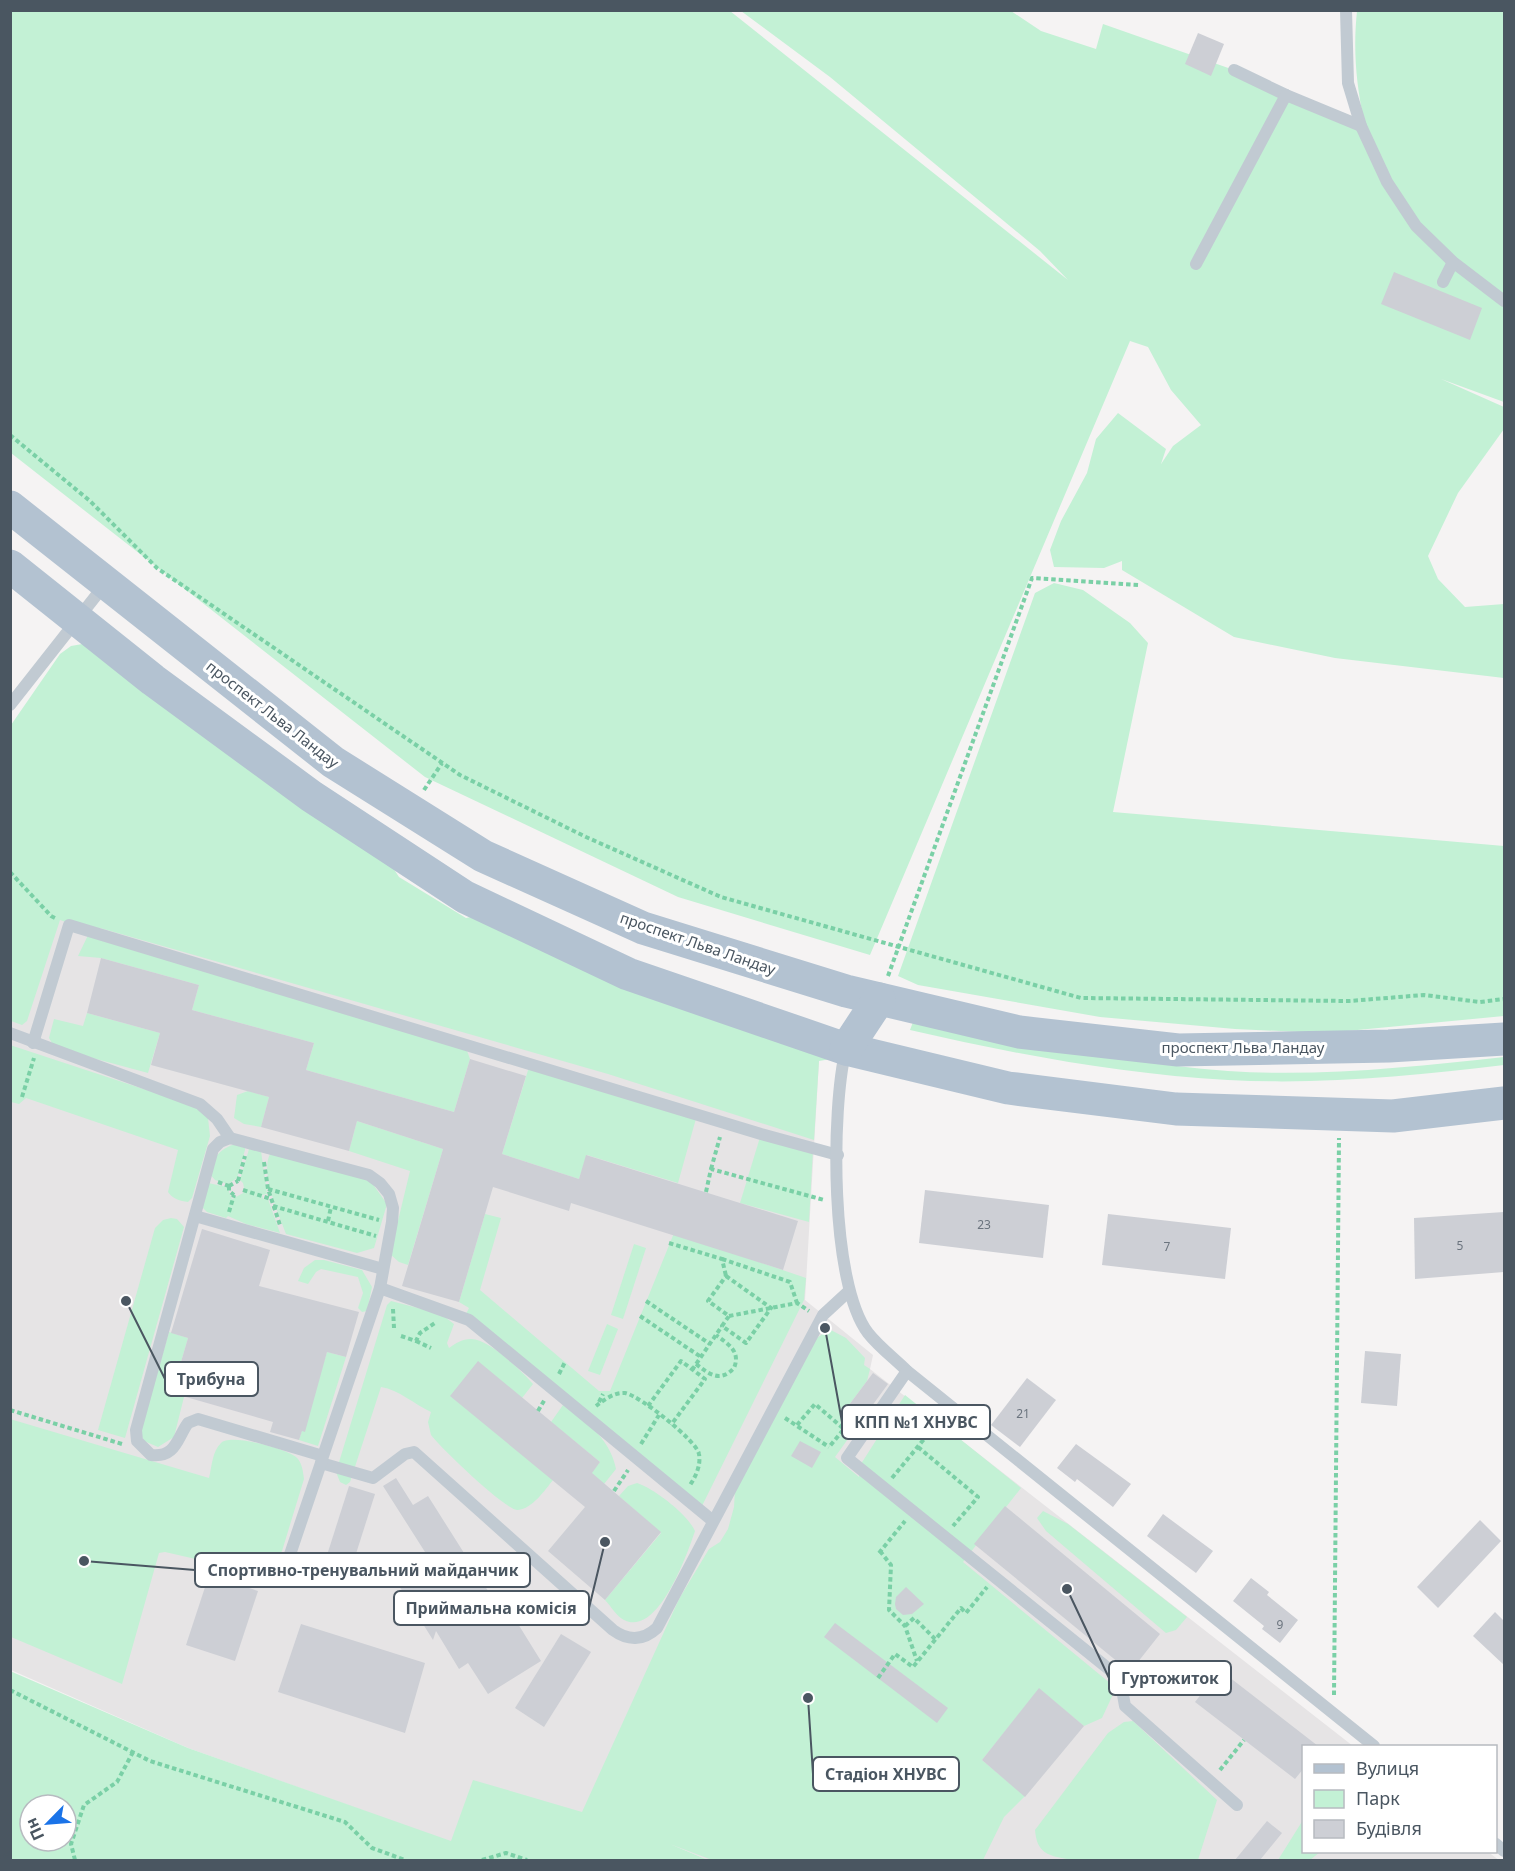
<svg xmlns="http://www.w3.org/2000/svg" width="1515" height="1871" font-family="'Noto Sans',sans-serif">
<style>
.education{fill:#e6e4e5}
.green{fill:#c3f1d5;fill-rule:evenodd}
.building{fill:#cdcfd5}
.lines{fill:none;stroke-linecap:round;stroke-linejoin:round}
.path{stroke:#7ad0a6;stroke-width:4;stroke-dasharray:4.5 3;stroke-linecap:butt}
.service{stroke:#c1cad2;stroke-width:12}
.primary{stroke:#b3c2d1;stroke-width:33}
.labels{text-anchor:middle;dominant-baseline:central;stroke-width:6;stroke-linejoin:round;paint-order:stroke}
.number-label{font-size:12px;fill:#6b747e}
.street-label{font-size:15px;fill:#4a5661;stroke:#fff}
.leader{fill:none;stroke:#4a5661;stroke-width:2}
.callout-dot{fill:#4a5661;stroke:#fff;stroke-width:2}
.callout{fill:#fff;stroke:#4a5661;stroke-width:2}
.callout-label{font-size:16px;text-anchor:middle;font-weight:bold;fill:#4a5661}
</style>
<rect width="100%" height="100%" fill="#f5f3f3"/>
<polygon class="education" points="10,726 530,962 819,1061 805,1300 873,1355 870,1369 1353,1746 1304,1746 1304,1852 1488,1852 1499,1860 708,1860 615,1821 451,1842 188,1748 11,1670"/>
<g class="green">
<path d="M10 11H730L1068 280 1040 251 830 77 741 11H1011L1041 31 1096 49 1103 24 1234 70 1364 121C1356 83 1353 49 1357 11H1504V402L1441 379 1504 407V429L1458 493 1428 556 1438 579 1465 607 1504 604V678L1335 658 1234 637 1122 570V561L1104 568 1054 567 1050 550 1061 521 1087 473 1096 439 1118 413 1166 449 1161 464 1173 446 1201 425 1171 390 1148 347 1130 341 870 955 678 897 425 777 11 453Z"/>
<polygon points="1054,583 1083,590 1130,623 1148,643 1113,812 1504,846 1504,1016 1326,1033 1235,1029 1100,1017 918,985 898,976 1035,593"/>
<polygon points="88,643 384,854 399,877 466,918 485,914 831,1059 819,1061 814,1140 608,1074 100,928 97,933 466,1048 470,1059 454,1112 306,1070 314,1043 192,1010 199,985 101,958 78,956 90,931 60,920 27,1021 22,1025 11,1021 11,725 60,654 71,646"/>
<polygon points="87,1013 160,1033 148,1073 63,1050 52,1043 49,1038 54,1019 83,1026"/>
<path d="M913 1022C1017 1040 1122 1063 1228 1071 1320 1077 1413 1067 1504 1057V1065C1413 1076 1320 1085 1228 1080 1121 1074 1014 1054 910 1030Z"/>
<path d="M10 1045 177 1100 195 1107 208 1118 210 1136 192 1198 188 1202C180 1201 173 1199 168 1192L178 1150 26 1098 19 1104 11 1102Z"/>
<polygon points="530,1064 697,1115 678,1183 587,1155 579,1179 502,1154"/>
<polygon points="248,1091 269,1097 261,1127 244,1124 234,1118 237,1095"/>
<polygon points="357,1121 443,1149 408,1265 399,1262 390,1254 410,1171 349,1151"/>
<polygon points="761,1134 813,1149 809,1222 740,1203"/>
<path d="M238 1143 245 1145V1150L237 1178 228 1184 215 1180 209 1173C215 1155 219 1149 238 1143Z"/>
<polygon points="249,1149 261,1151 267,1194 262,1195 263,1199 268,1199 280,1233 246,1224 228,1216 226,1218 207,1212 201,1206 208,1183 227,1187 232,1199 245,1192 243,1183 240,1180"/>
<path d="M270 1154 367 1176 387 1204 374 1248 357 1253 286 1234C279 1214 260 1173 270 1154Z"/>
<polygon points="485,1214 501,1218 480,1290 599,1391 610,1391 674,1233 806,1278 804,1300 700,1510 464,1318 469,1308 459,1302"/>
<polygon points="171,1218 177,1219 184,1227 125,1438 98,1430 155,1228 163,1220"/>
<polygon points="634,1244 646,1248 623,1319 611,1315"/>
<polygon points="315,1260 324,1260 362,1270 372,1287 367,1311 362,1312 358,1308 363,1293 358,1277 321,1269 316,1272 308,1284 298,1281 304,1268"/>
<path d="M391 1301 441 1314 454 1324 447 1343 449 1348C456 1343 462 1339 471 1339 489 1339 522 1371 533 1384L522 1398 553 1480C545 1490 532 1509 518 1510 506 1511 441 1448 431 1435L428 1422 431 1412C414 1404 399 1390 381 1387L350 1482 346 1485 340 1482 336 1472 387 1305Z"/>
<polygon points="607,1324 618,1329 600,1375 588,1371"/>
<path d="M829 1329 846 1338 865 1358 864 1365 870 1369 867 1381 843 1413 858 1425 835 1457 859 1477V1467L905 1395 1021 1488 963 1562 1116 1688 1102 1718 1084 1726 1039 1689 982 1760 1025 1796 1004 1817 983 1860H712L670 1844 708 1860H11L10 1671 188 1748 451 1841 473 1780 582 1812 679 1599 709 1549 720 1542 728 1529 734 1507 735 1490 813 1341ZM30 1805H66V1841H30Z"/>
<polygon points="169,1332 188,1338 172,1393 184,1397 174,1437 158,1447 144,1441 140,1433"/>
<polygon points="327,1352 346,1357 318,1446 299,1440"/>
<path d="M563 1405C587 1420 611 1441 616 1469L604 1484 578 1489 600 1462 551 1422Z"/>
<path d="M10 1419 209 1478C212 1466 212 1452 221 1443 230 1433 286 1449 296 1457 302 1462 303 1471 304 1479L282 1551 273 1563 253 1569 235 1568 165 1552 159 1553 122 1684 11 1637Z"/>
<path d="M637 1483C655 1489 687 1514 695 1531 687 1555 658 1637 624 1620 616 1616 611 1606 605 1600L661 1533 619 1496 628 1486Z"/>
<polygon points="1043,1511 1068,1524 1187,1617 1176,1630 1166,1633 1046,1531 1037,1518"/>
<path d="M1133 1721 1217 1800 1198 1860C1163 1860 1076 1867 1048 1854 1038 1849 1036 1840 1035 1830L1108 1733 1124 1722Z"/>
<polygon points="1303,1820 1304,1852 1320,1852 1310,1860 1278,1860"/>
</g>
<g class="building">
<polygon points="1198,33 1224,44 1211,76 1185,64"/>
<polygon points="1394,272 1482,308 1470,340 1381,304"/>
<polygon points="101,958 199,985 192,1010 314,1043 306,1070 454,1112 470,1059 526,1076 502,1154 579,1179 586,1155 798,1221 783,1270 571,1203 569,1211 493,1187 459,1302 402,1286 443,1149 357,1121 349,1151 261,1127 269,1097 151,1065 160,1033 87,1013"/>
<polygon points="925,1190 1049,1205 1043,1258 919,1243"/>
<polygon points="1504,1212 1504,1272 1415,1279 1414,1218"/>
<polygon points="1108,1214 1231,1228 1225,1279 1102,1265"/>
<polygon points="202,1229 270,1250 259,1286 359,1312 346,1357 327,1352 305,1432 302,1431 299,1440 270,1432 273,1422 172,1393 188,1338 171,1333"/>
<polygon points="1365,1351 1401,1354 1397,1406 1361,1403"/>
<polygon points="478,1361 600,1462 592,1473 661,1532 605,1600 548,1551 585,1507 450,1396"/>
<polygon points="873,1373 888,1384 858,1425 843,1413"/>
<polygon points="1027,1378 1056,1400 1020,1447 991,1425"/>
<polygon points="800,1441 821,1452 812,1468 791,1456"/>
<polygon points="1076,1444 1131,1484 1113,1507 1077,1479 1075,1482 1057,1468"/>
<polygon points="396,1478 413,1505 428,1496 495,1602 502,1598 541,1661 488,1694 468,1663 459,1669 436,1631 433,1640 391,1573 425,1552 383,1486"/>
<polygon points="349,1486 375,1494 347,1582 321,1574"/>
<polygon points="1005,1506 1160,1634 1130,1672 974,1544"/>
<polygon points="1163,1514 1213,1551 1196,1573 1147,1536"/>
<polygon points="1480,1520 1501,1541 1438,1608 1417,1587"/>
<polygon points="209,1575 258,1591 235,1661 186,1645"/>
<polygon points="1251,1578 1269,1592 1267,1595 1298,1620 1280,1643 1262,1629 1264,1626 1233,1601"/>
<polygon points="906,1587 924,1604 912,1614 903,1615 896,1609 895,1604 896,1597"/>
<polygon points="1495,1612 1504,1621 1504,1665 1473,1636"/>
<polygon points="835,1623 948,1708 937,1723 824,1637"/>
<polygon points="301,1624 425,1663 405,1733 278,1692"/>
<polygon points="561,1634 591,1652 544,1727 515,1708"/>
<polygon points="1220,1670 1318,1746 1304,1746 1304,1768 1295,1779 1195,1702"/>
<polygon points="1039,1688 1084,1726 1025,1797 982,1760"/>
<polygon points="1267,1821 1282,1833 1260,1860 1235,1860"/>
</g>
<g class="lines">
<g class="path">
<polyline points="10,435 90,501 157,568 460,775 586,837 721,897 1081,998 1349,1001 1424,995 1480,1002 1504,999"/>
<polyline points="424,790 442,763"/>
<polyline points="10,872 51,916 57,919"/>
<polyline points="888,976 1032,578 1139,585"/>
<polyline points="22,1097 34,1058"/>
<polyline points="264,1162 268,1189 280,1225"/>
<polyline points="711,1169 720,1137"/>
<polyline points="238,1181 245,1156"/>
<polyline points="218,1182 229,1186"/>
<polyline points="229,1186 229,1191 234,1195"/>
<polyline points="229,1186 238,1181"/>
<polyline points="268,1189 379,1220"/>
<polyline points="243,1190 271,1199"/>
<polyline points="706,1192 711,1169 824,1200"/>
<polyline points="273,1206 376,1236"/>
<polyline points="229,1212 234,1195"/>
<polyline points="328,1221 331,1207"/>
<polyline points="669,1243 722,1259 726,1276"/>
<polyline points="722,1259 790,1282 797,1303"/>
<polygon points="726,1276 771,1308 746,1343 722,1326 729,1316 708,1301"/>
<polyline points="646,1301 710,1344"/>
<polyline points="393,1309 394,1328"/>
<polyline points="640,1316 701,1357"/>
<polyline points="729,1316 797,1303 809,1311"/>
<polyline points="401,1336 416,1341 420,1333 435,1323"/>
<polyline points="416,1341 431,1348"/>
<path d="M696 1364C709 1374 720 1383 734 1368 741 1351 728 1344 716 1335"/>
<polyline points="692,1370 722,1326"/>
<polyline points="559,1374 565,1362"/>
<polyline points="599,1402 603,1394"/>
<path d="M596 1406C604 1400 614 1392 625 1393 639 1395 697 1441 699 1454 701 1465 696 1476 690 1485"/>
<polyline points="648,1406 681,1361 705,1379 671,1425"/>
<polyline points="10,1410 122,1444"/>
<polyline points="538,1411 545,1399"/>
<polyline points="785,1418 829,1447"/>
<polyline points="797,1425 815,1404 844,1429 829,1447"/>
<polyline points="641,1444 659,1415"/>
<polyline points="918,1447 978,1497 953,1526"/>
<polyline points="892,1478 925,1438"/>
<polyline points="614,1491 628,1470"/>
<polyline points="880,1551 891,1565 889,1610 905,1626 917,1661"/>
<polyline points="879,1553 905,1521"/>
<polyline points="905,1626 914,1618 935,1639"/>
<polyline points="878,1678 895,1654 913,1667 961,1608 966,1613 987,1587"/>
<polyline points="10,1690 150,1761 345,1822 372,1848 405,1860"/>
<polyline points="1334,1695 1339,1138"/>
<polyline points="1220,1770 1244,1740"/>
<polyline points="75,1860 71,1844 84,1805 117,1782 133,1752"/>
<polyline points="482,1860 506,1853 527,1860"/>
</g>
<g class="service">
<polyline points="1346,10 1348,83 1361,126 1387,182 1416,226 1453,262 1504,301"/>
<polyline points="1234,70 1286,95"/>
<polyline points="1196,264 1286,95 1361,126"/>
<polyline points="1443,282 1453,262"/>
<polyline points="10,705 106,583"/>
<polyline points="10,1033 200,1104 217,1119 230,1138"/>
<polyline points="33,1043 69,925 761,1134 838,1155"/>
<path d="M846 1049C831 1109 830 1283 868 1333 879 1347 895 1359 907 1371L1374 1746"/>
<polyline points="195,1216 383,1269"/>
<polyline points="380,1288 469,1320 713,1521"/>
<polyline points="907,1371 847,1458 1120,1678 1125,1706 1237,1805"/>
<path d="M321 1463 373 1478 405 1454 414 1452 613 1630C628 1641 643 1641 657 1628L823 1315 848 1292"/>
<path d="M282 1578 321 1463 323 1456 380 1288 392 1222 393 1208 389 1194 380 1183 369 1175 230 1138 220 1142 213 1149 136 1430 137 1441 151 1455C176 1458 177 1438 188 1423L198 1419 323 1456"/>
<polyline points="1496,1844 1504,1851"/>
</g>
<g class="primary">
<polyline points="10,507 333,762 483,856 643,928 846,991 1019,1032 1178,1050 1389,1046 1504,1039"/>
<polyline points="10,566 153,680 311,796 465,897 628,974 846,1049 1008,1088 1176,1109 1393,1116 1504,1103"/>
<polyline points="846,1049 879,999"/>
</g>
</g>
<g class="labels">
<g class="number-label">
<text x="984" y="1224">23</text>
<text x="1460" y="1245">5</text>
<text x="1167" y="1246">7</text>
<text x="1023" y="1413">21</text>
<text x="1280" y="1624">9</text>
</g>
<g class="street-label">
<text transform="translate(273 714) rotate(38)">проспект Льва Ландау</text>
<text transform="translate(698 943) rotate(19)">проспект Льва Ландау</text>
<text x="1243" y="1047">проспект Льва Ландау</text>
</g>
</g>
<path class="leader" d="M126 1301L165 1379M825 1328L842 1422M84 1561L195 1570M605 1542L589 1608M1067 1589L1109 1678M808 1698L813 1774"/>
<g class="callout-dot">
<circle cx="126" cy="1301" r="6"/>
<circle cx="825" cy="1328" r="6"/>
<circle cx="84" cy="1561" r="6"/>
<circle cx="605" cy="1542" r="6"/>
<circle cx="1067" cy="1589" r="6"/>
<circle cx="808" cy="1698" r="6"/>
</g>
<g class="callout">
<rect x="165" y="1362" width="93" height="34" rx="6"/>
<rect x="842" y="1405" width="148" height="34" rx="6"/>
<rect x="195" y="1553" width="335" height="34" rx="6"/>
<rect x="394" y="1591" width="195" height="34" rx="6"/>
<rect x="1109" y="1661" width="122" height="34" rx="6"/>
<rect x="813" y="1757" width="146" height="34" rx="6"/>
</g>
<g class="callout-label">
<text x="211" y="1385">Трибуна</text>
<text x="916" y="1428">КПП №1 ХНУВС</text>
<text x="363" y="1576">Спортивно-тренувальний майданчик</text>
<text x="491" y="1614">Приймальна комісія</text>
<text x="1170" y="1684">Гуртожиток</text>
<text x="886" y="1780">Стадіон ХНУВС</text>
</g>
<rect width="1515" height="1871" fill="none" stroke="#4a5661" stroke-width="24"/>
<rect x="1302" y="1745" width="195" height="108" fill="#ffffff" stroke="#b7bbc0" stroke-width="1.5"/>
<rect x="1314" y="1764" width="30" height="9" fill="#b3c2d1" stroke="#b7bbc0" stroke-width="1.5"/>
<text x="1356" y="1775" font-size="18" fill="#4a5661">Вулиця</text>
<rect x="1314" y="1790" width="30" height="18" fill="#c3f1d5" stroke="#b7bbc0" stroke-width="1.5"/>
<text x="1356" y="1805" font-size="18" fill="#4a5661">Парк</text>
<rect x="1314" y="1820" width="30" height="18" fill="#cdcfd5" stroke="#b7bbc0" stroke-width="1.5"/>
<text x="1356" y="1835" font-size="18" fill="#4a5661">Будівля</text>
<g transform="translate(48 1823) rotate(245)"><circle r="28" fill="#ffffff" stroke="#b7bbc0" stroke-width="1.5"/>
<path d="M0-4.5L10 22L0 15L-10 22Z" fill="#1a73e8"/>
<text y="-9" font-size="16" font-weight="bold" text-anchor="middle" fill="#4a5661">Пн</text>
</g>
</svg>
